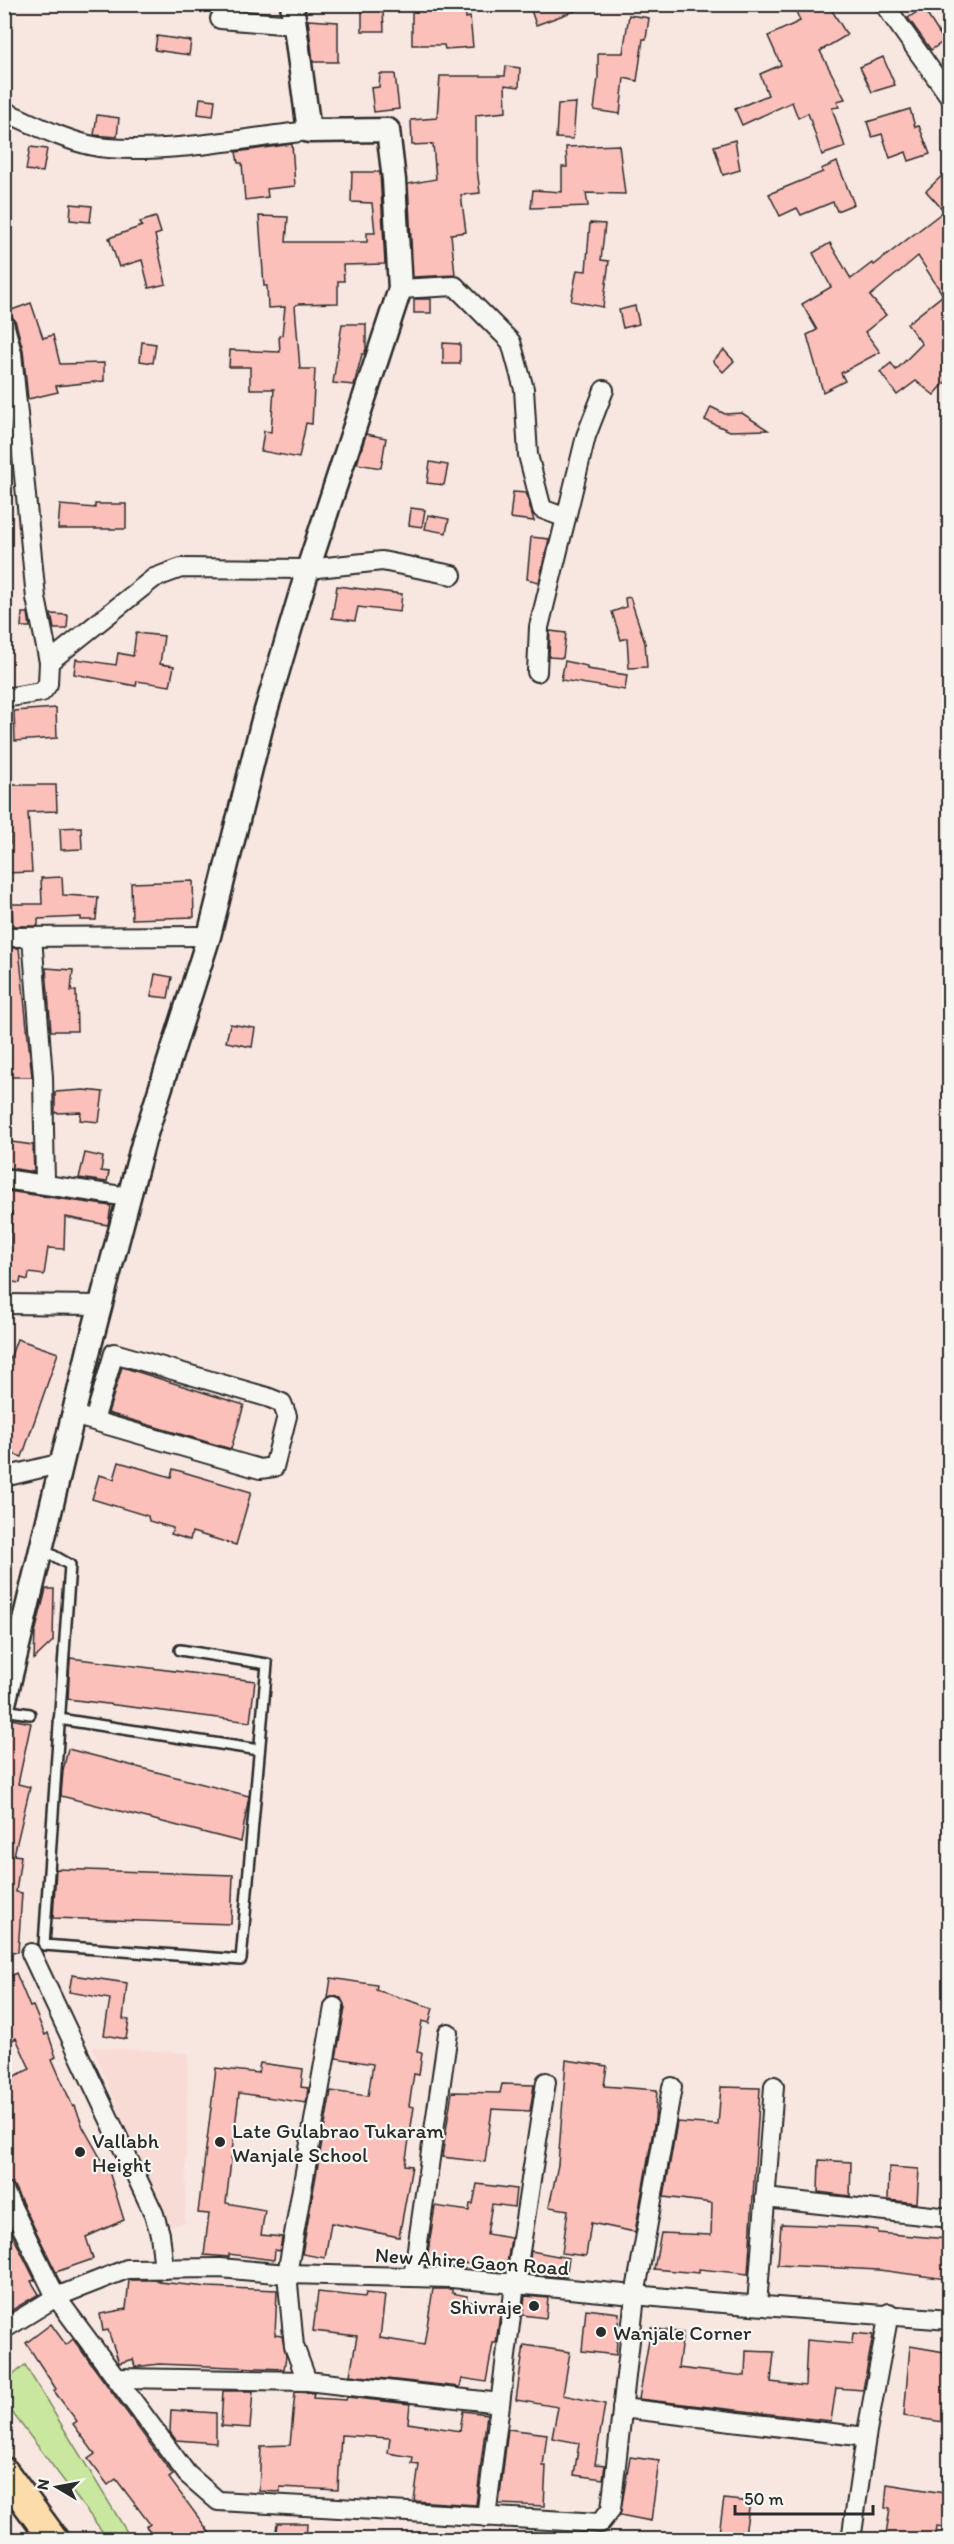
<svg xmlns="http://www.w3.org/2000/svg" width="954" height="2544" font-family="Itim,sans-serif">
<style>
.built{fill:#f9dbd5}
.green{fill:#c9e79e;stroke:#7a8964;stroke-width:1.5}
.building{fill:#fcc0ba;stroke:#2b2b2b;stroke-width:1.5}
.lines{fill:none;stroke-linecap:round;stroke-linejoin:round}
.service-casing{stroke:#2b2b2b;stroke-width:14}
.minor-casing{stroke:#2b2b2b;stroke-width:22}
.tertiary-casing{stroke:#2b2b2b;stroke-width:27}
.primary-casing{stroke:#2b2b2b;stroke-width:33}
.service{stroke:#f6f6f2;stroke-width:9}
.minor{stroke:#f6f6f2;stroke-width:18}
.tertiary{stroke:#f6f6f2;stroke-width:22}
.primary{stroke:#fddcac;stroke-width:28}
.poi-dot{fill:#2b2b2b;stroke:#f6f6f2;stroke-width:2}
.labels{text-anchor:middle;dominant-baseline:central;stroke-width:4.5;stroke-linejoin:round;paint-order:stroke}
.poi-label{font-size:21px;fill:#2b2b2b;stroke:#f6f6f2;text-anchor:start}
.street-label{font-size:21px;fill:#2b2b2b;stroke:#f6f6f2}
</style>
<rect width="100%" height="100%" fill="#f8e6e1"/>
<filter id="ink" filterUnits="userSpaceOnUse"><feTurbulence type="fractalNoise" baseFrequency=".0167" numOctaves="2"/><feDisplacementMap in="SourceGraphic" scale="12" xChannelSelector="R" yChannelSelector="G"/><feConvolveMatrix kernelMatrix="1 2 1 2 8 2 1 2 1" color-interpolation-filters="sRGB"/></filter>
<g filter="url(#ink)">
<polygon class="built" points="92,2047 188,2053 185,2223 167,2227"/>
<polygon class="green" points="25,2365 127,2532 118,2539 108,2539 5,2403 5,2382"/>
<g class="building">
<polygon points="412,4 466,4 466,18 470,17 473,47 445,49 444,45 412,45"/>
<polygon points="546,4 587,4 588,6 536,25 531,10"/>
<polygon points="793,4 828,4 847,35 820,51 845,99 837,101 839,107 832,108 845,147 822,155 808,113 798,118 792,102 742,125 735,109 768,95 760,74 781,65 768,36 800,21"/>
<polygon points="923,8 944,41 931,50 908,18"/>
<polygon points="362,10 383,10 384,31 362,31"/>
<polygon points="629,15 649,18 646,39 643,39 637,81 624,78 620,114 594,110 598,78 598,53 623,53"/>
<polygon points="308,20 338,22 338,62 313,62"/>
<polygon points="157,36 191,41 189,55 155,50"/>
<polygon points="883,57 895,85 872,92 860,67"/>
<polygon points="506,66 520,68 519,87 505,85 506,112 476,115 476,160 480,193 461,195 466,232 451,234 455,275 413,277 408,184 436,179 433,144 412,145 411,120 437,118 440,76 505,76"/>
<polygon points="380,74 395,74 399,109 374,112 371,88 379,87"/>
<polygon points="200,98 215,100 213,116 198,114"/>
<polygon points="576,103 573,139 556,138 558,104"/>
<polygon points="910,109 915,127 919,126 930,154 909,161 906,152 890,158 882,134 872,137 867,122"/>
<polygon points="97,115 119,118 117,137 94,135"/>
<polygon points="735,140 740,170 723,175 714,146"/>
<polygon points="292,144 295,186 267,189 268,197 245,200 242,163 238,163 236,152"/>
<polygon points="619,145 625,194 586,193 588,206 531,208 533,190 562,192 562,167 567,167 566,147"/>
<polygon points="30,147 47,149 43,172 26,170"/>
<polygon points="837,162 854,204 837,211 833,202 801,215 797,208 780,216 769,194 823,172 821,169"/>
<polygon points="950,168 950,377 934,395 916,381 897,395 880,372 891,363 896,370 922,344 907,324 943,295 918,256 870,296 886,315 865,332 880,352 841,373 845,381 823,392 807,335 817,330 802,304 831,287 813,253 830,243 851,279 872,263 874,265 944,211 926,191"/>
<polygon points="352,172 380,172 385,264 343,265 344,281 338,281 338,303 298,304 295,306 300,369 315,369 312,424 306,423 299,458 261,451 264,431 271,432 274,389 250,389 250,367 229,367 230,350 280,352 279,336 282,335 285,307 268,308 267,286 264,286 259,216 288,217 286,242 367,242 367,233 375,233 372,203 351,202"/>
<polygon points="71,204 92,206 90,222 70,220"/>
<polygon points="156,217 161,233 155,235 166,284 149,288 142,260 119,267 109,238 142,226 140,222"/>
<polygon points="590,223 605,224 601,260 609,261 603,307 571,301 577,270 586,271"/>
<rect x="414" y="299" width="17" height="14"/>
<polygon points="31,303 43,338 53,335 60,364 104,363 104,381 56,386 58,392 28,399 23,350 15,320 6,312"/>
<polygon points="635,306 639,324 623,328 619,310"/>
<polygon points="342,324 366,324 366,349 364,354 362,354 354,385 333,383"/>
<polygon points="142,342 156,344 153,363 140,361"/>
<polygon points="443,343 460,344 460,364 443,364"/>
<polygon points="724,350 734,361 723,372 713,361"/>
<polygon points="711,407 725,414 742,413 768,430 730,431 705,420"/>
<polygon points="366,434 386,438 381,468 357,464"/>
<polygon points="430,462 448,465 444,485 427,483"/>
<polygon points="513,492 526,493 534,521 510,518"/>
<polygon points="95,504 126,504 126,529 58,529 60,505 95,508"/>
<polygon points="411,508 425,510 422,527 409,525"/>
<polygon points="428,515 449,519 446,533 425,529"/>
<polygon points="531,537 549,539 539,582 527,579"/>
<polygon points="337,586 402,594 400,612 358,607 355,621 332,618"/>
<polygon points="630,597 645,643 647,667 629,668 627,638 621,640 612,612 626,607 625,598"/>
<polygon points="22,613 28,613 30,627 21,627"/>
<polygon points="51,614 68,615 67,629 54,629"/>
<polygon points="550,631 566,633 563,658 549,657"/>
<polygon points="136,633 164,636 160,664 174,666 170,686 137,681 136,686 74,674 76,659 116,665 118,653 133,656"/>
<polygon points="565,661 587,666 587,669 627,675 625,690 561,680"/>
<polygon points="56,708 57,738 15,741 14,711"/>
<polygon points="8,785 56,785 57,811 28,812 32,872 4,873 4,844 10,844"/>
<polygon points="81,827 82,849 61,850 60,828"/>
<polygon points="62,877 63,895 98,897 96,920 81,920 81,917 38,919 38,926 13,926 12,904 42,904 41,878"/>
<polygon points="193,881 194,917 132,919 131,883"/>
<polygon points="4,948 19,948 32,1077 7,1077 8,1059 10,1059 4,1007"/>
<polygon points="46,968 73,970 71,991 76,991 77,1031 51,1031"/>
<polygon points="155,974 172,977 168,998 151,996"/>
<polygon points="230,1024 255,1028 252,1047 226,1042"/>
<polygon points="84,1090 103,1092 99,1122 80,1120 81,1112 55,1113 55,1092"/>
<polygon points="4,1141 33,1145 34,1172 4,1167"/>
<polygon points="85,1153 103,1157 101,1171 109,1172 107,1182 79,1178"/>
<polygon points="7,1191 111,1206 108,1225 65,1217 64,1249 48,1248 44,1275 29,1273 28,1280 21,1278 20,1283 4,1281 4,1254 10,1254 12,1213 5,1212"/>
<polygon points="17,1339 58,1353 22,1457 4,1451 4,1375"/>
<polygon points="122,1367 244,1405 231,1449 108,1413"/>
<polygon points="119,1462 171,1477 173,1469 251,1492 236,1545 192,1532 190,1540 171,1534 173,1528 149,1521 148,1516 92,1499 99,1475 114,1479"/>
<polygon points="46,1589 54,1589 53,1641 34,1659 35,1633"/>
<polygon points="70,1658 255,1681 250,1722 68,1699"/>
<polygon points="11,1719 31,1723 18,1784 30,1787 14,1855 21,1856 16,1892 22,1893 18,1952 4,1951 4,1750"/>
<polygon points="68,1749 249,1796 241,1842 61,1796 63,1771"/>
<polygon points="56,1869 233,1875 231,1924 53,1918"/>
<polygon points="16,1973 30,2007 33,2006 45,2035 48,2033 56,2057 52,2059 73,2107 75,2106 83,2127 105,2166 107,2165 124,2220 86,2237 93,2259 56,2272 14,2186 4,2180 4,2081 30,2069 16,2038 4,2045 4,1979"/>
<polygon points="72,1975 127,1983 123,2019 129,2020 126,2039 104,2035 110,1999 69,1992"/>
<polygon points="331,1978 377,1985 376,1990 433,2008 429,2023 422,2021 417,2052 422,2053 419,2075 414,2074 409,2106 414,2107 405,2165 412,2166 399,2237 331,2223 325,2258 302,2254 331,2091 368,2096 373,2064 336,2058 345,2008 341,1998 335,1996 328,1998"/>
<polygon points="566,2060 607,2066 604,2086 657,2090 655,2120 635,2232 591,2223 586,2256 562,2253 568,2210 549,2207 558,2165"/>
<polygon points="260,2063 303,2069 301,2087 308,2088 306,2103 239,2093 226,2203 265,2210 261,2235 282,2237 280,2251 275,2250 274,2260 229,2254 229,2257 204,2255 209,2214 198,2213 216,2068 258,2073"/>
<polygon points="502,2084 534,2085 530,2111 492,2109 485,2162 442,2157 452,2092 500,2093"/>
<polygon points="721,2087 760,2088 748,2274 699,2269 699,2273 654,2269 661,2233 711,2235 712,2203 664,2197 677,2122 718,2125"/>
<polygon points="819,2160 851,2162 850,2196 818,2192"/>
<polygon points="889,2167 919,2169 917,2203 888,2200"/>
<polygon points="477,2184 516,2189 514,2207 492,2204 487,2234 511,2238 506,2270 456,2262 456,2267 426,2266 435,2206 469,2211 470,2204 473,2204"/>
<polygon points="4,2218 35,2280 31,2281 39,2294 4,2315"/>
<polygon points="781,2224 857,2227 878,2230 878,2233 948,2239 946,2279 879,2270 778,2265"/>
<polygon points="531,2251 569,2258 566,2277 528,2274"/>
<polygon points="129,2280 159,2280 159,2282 208,2287 277,2290 275,2335 282,2336 286,2356 284,2369 159,2364 135,2367 133,2359 119,2363 108,2330 103,2331 100,2314 126,2309"/>
<polygon points="433,2289 452,2289 452,2293 467,2296 466,2301 501,2307 496,2343 493,2343 486,2382 462,2378 460,2387 350,2375 357,2336 313,2331 318,2292 365,2297 366,2293 385,2295 380,2338 424,2345"/>
<polygon points="525,2296 548,2298 546,2318 523,2315"/>
<polygon points="586,2309 619,2313 616,2355 582,2351"/>
<polygon points="51,2324 66,2345 73,2339 173,2475 169,2478 215,2540 156,2540 146,2527 150,2524 116,2479 108,2485 88,2459 95,2454 73,2424 77,2421 54,2391 56,2389 26,2343"/>
<polygon points="651,2328 683,2333 678,2368 745,2376 746,2351 774,2352 771,2382 805,2386 807,2340 852,2344 853,2333 873,2335 863,2390 836,2388 831,2421 639,2399"/>
<polygon points="524,2345 570,2352 563,2395 605,2404 595,2464 605,2465 603,2479 574,2475 579,2443 552,2438 558,2407 516,2400"/>
<polygon points="910,2346 950,2353 950,2423 904,2416"/>
<polygon points="223,2391 253,2391 250,2428 221,2426"/>
<polygon points="295,2392 314,2393 313,2398 346,2400 347,2397 410,2404 408,2423 460,2431 463,2411 487,2414 476,2505 414,2501 419,2465 412,2464 413,2457 388,2453 390,2438 341,2435 338,2490 280,2487 280,2492 259,2491 261,2446 290,2445"/>
<polygon points="171,2410 216,2413 216,2443 176,2440 170,2432"/>
<polygon points="508,2429 547,2434 543,2466 546,2466 544,2506 499,2504"/>
<polygon points="630,2457 659,2461 651,2521 620,2515"/>
<polygon points="887,2484 950,2494 950,2528 937,2526 935,2540 885,2540 890,2509 885,2508"/>
<polygon points="724,2499 750,2502 744,2540 718,2540"/>
<polygon points="277,2523 307,2523 306,2540 275,2540"/>
</g>
<g class="lines">
<defs>
<g id="service">
<polyline points="42,1549 70,1565 44,1945 241,1960 267,1664 180,1650"/>
<polyline points="4,1710 30,1714"/>
<polyline points="59,1719 259,1750"/>
</g>
<g id="minor">
<polyline points="884,4 950,97"/>
<polyline points="220,19 294,25"/>
<path d="M4 111C35 125 75 146 108 148 170 153 246 138 309 131"/>
<polyline points="400,289 455,286 511,342 524,389 528,455 542,509 566,518 539,627 537,672"/>
<polyline points="4,323 12,353 36,598 49,662"/>
<polyline points="566,518 586,436 604,390"/>
<polyline points="4,698 42,692 48,684 49,662 154,578 181,568 308,569 382,561 452,575"/>
<polyline points="4,937 209,936"/>
<polyline points="32,937 43,1077 45,1183"/>
<polyline points="4,1179 129,1197"/>
<polyline points="4,1304 101,1305"/>
<polyline points="73,1415 94,1421 260,1469 274,1467 287,1416 282,1403 267,1397 114,1353 94,1421"/>
<polyline points="4,1477 62,1463"/>
<polyline points="31,1953 154,2214 160,2234 164,2269"/>
<polyline points="334,2007 287,2274 294,2346 307,2381 500,2403"/>
<polyline points="4,2191 56,2297 187,2474 218,2501 600,2523 611,2509 635,2296 672,2087"/>
<polyline points="765,2198 950,2218"/>
<polyline points="413,2277 448,2033"/>
<polyline points="757,2305 774,2086"/>
<polyline points="4,2329 56,2297 127,2269 220,2268 287,2274 451,2278 710,2302 950,2320"/>
<polyline points="116,2378 307,2381"/>
<polyline points="622,2408 866,2437"/>
<polyline points="486,2517 515,2284 546,2082"/>
<polyline points="851,2540 866,2437 889,2313"/>
</g>
<polyline id="tertiary" points="4,1704 90,1345 144,1140 209,936 262,724 308,569 400,289 394,180 388,130 309,131 292,4"/>
<polyline id="primary" points="4,2472 54,2540"/>
</defs>
<use href="#service" class="service-casing"/>
<use href="#minor" class="minor-casing"/>
<use href="#tertiary" class="tertiary-casing"/>
<use href="#primary" class="primary-casing"/>
<use href="#service" class="service"/>
<use href="#minor" class="minor"/>
<use href="#tertiary" class="tertiary"/>
<use href="#primary" class="primary"/>
</g>
</g>
<g class="poi-dot">
<circle cx="220" cy="2142" r="6"/>
<circle cx="80" cy="2152" r="6"/>
<circle cx="534" cy="2306" r="6"/>
<circle cx="601" cy="2332" r="6"/>
</g>
<g class="labels">
<g class="poi-label">
<text x="232" y="2130">Late Gulabrao Tukaram<tspan x="232" dy="24">Wanjale School</tspan></text>
<text x="92" y="2140">Vallabh<tspan x="92" dy="24">Height</tspan></text>
<text x="522" y="2306" text-anchor="end">Shivraje</text>
<text x="613" y="2332">Wanjale Corner</text>
</g>
<g class="street-label">
<text transform="translate(472 2261) rotate(4)">New Ahire Gaon Road</text>
</g>
</g>
<rect width="954" height="2544" fill="none" stroke="#f6f6f2" stroke-width="24"/>
<rect x="12" y="12" width="930" height="2520" fill="none" stroke="#2b2b2b" stroke-width="2" filter="url(#ink)"/>
<g transform="translate(57 2487) rotate(280)" stroke="#f6f6f2" stroke-width="4.5" paint-order="stroke">
<path d="M0-4.5L10 22L0 15L-10 22Z" fill="#2b2b2b"/>
<text y="-9" font-size="16" font-weight="bold" text-anchor="middle" fill="#2b2b2b">N</text>
</g>
<path d="M735 2505v9h138v-9" fill="none" stroke="#2b2b2b" stroke-width="3"/>
<text x="744" y="2505" font-size="18" fill="#2b2b2b" stroke="#f6f6f2" stroke-width="4.5" paint-order="stroke">50 m</text>
</svg>
